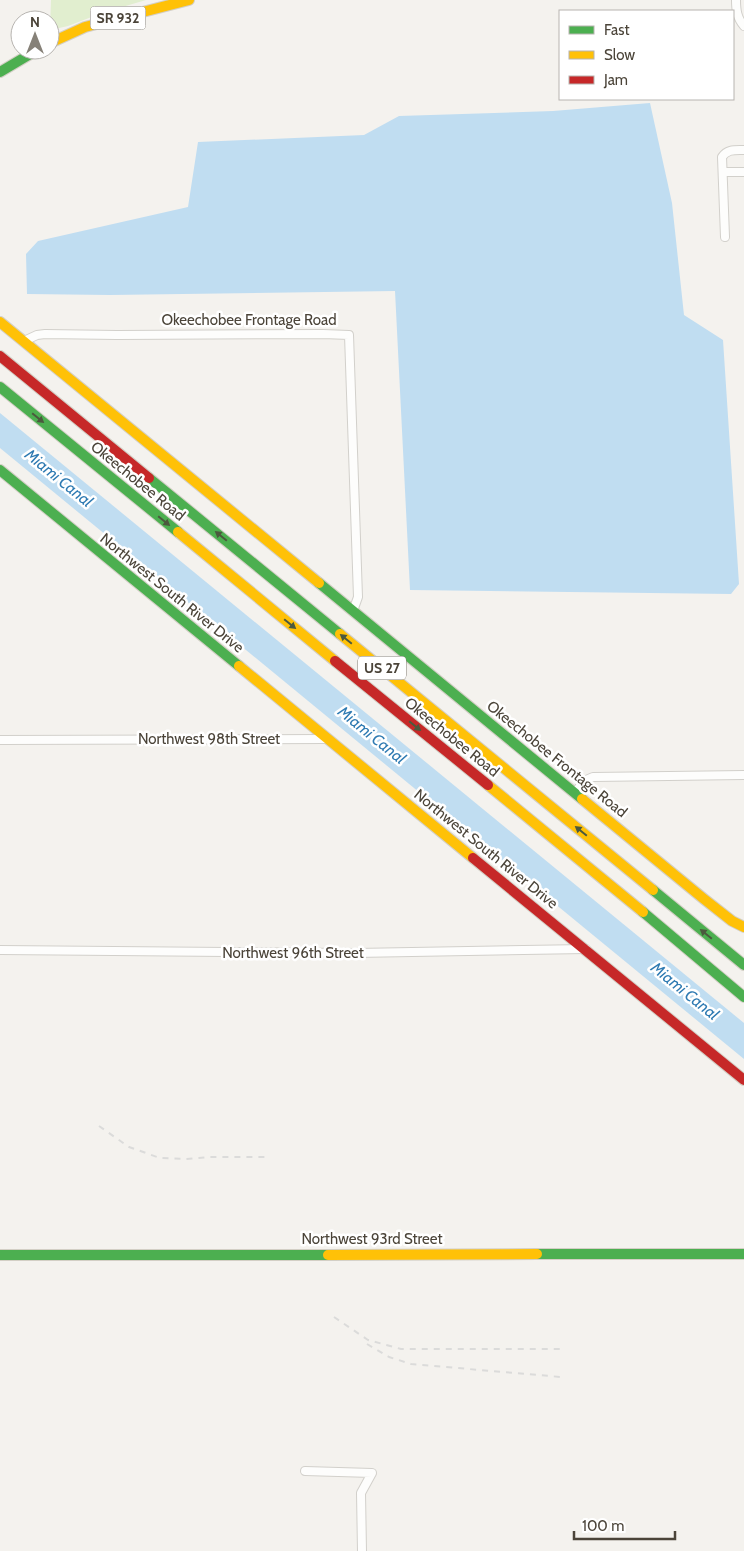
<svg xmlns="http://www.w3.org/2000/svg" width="744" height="1551" font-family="Cabin,sans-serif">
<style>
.green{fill:#e1eecf}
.water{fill:#c0ddf1}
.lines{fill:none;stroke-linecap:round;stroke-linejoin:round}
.street-casing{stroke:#d2d0cb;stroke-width:10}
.fast-casing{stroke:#d3cfc5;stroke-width:12}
.slow-casing{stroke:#d3cfc5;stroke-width:12}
.jam-casing{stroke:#d3cfc5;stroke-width:12}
.street{stroke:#fdfdfc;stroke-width:8}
.fast{stroke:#4caf50;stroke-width:10}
.slow{stroke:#ffc107;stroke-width:10}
.jam{stroke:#c62828;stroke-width:10}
.rail{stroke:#dbdbda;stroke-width:2;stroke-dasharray:6 6;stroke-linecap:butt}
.oneway{fill:#4b593e}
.labels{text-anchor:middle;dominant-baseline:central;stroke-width:5;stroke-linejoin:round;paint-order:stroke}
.shield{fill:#fff;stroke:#817c74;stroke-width:1}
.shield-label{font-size:14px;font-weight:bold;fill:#4b4439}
.street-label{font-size:15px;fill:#4b4439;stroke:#fff}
.water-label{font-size:16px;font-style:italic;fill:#2e7ab2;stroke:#fff}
</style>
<rect width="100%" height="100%" fill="#f4f2ee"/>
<polygon class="green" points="51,0 146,0 102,13 68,26 50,30"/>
<g class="water">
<polygon points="650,103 672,203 684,315 723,340 739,584 731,594 410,590 395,291 110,295 27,294 26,254 38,241 188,207 198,142 364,135 399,116 553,111"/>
<polygon points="0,413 744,1023 744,1059 0,448"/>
</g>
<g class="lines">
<defs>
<g id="street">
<path d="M736 0C736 10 737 18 744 26"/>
<polyline points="723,172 744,172"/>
<path d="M725 237 722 157C727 149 735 150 744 150"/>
<polyline points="24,341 37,335 45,334 117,335 323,334 349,335 358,597 353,611"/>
<polyline points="0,740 326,739"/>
<polyline points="574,793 586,780 593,777 744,775"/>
<polyline points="0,950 356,953 586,949"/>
<polyline points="305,1471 372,1473 361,1493 362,1551"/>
</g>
<g id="fast">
<polyline points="0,72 37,50"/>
<polyline points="0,387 178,532"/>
<polyline points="0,470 239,666"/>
<polyline points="149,478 340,634"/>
<polyline points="319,583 582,799"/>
<polyline points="653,890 744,965"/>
<polyline points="643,912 744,997"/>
<polyline points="537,1254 744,1254"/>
<polyline points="0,1255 328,1255"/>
</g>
<g id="slow">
<polyline points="50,43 85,27 189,0"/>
<polyline points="0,322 319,583"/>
<polyline points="178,532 335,661"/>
<polyline points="340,634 653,890"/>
<polyline points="239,666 473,858"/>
<polyline points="488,785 643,912"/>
<polyline points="582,799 704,899 732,921 744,927"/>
<polyline points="328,1255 537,1254"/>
</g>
<g id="jam">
<polyline points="0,356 149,478"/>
<polyline points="335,661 488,785"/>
<polyline points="473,858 744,1080"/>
</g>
</defs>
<use href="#street" class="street-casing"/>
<use href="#fast" class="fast-casing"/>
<use href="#slow" class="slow-casing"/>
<use href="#jam" class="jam-casing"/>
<use href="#street" class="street"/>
<use href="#fast" class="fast"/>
<use href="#slow" class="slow"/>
<use href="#jam" class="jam"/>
<g class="rail">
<polyline points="99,1126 129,1147 160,1158 185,1159 210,1157 270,1157"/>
<polyline points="334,1317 368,1340 401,1349 562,1349"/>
<polyline points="367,1344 389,1357 411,1364 561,1377"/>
</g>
</g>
<defs><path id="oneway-solid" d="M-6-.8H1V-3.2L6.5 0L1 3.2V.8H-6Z" transform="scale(1.25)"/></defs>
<g class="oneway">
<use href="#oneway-solid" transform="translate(38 418) rotate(39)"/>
<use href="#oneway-solid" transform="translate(164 521) rotate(39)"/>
<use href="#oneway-solid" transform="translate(221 536) rotate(-141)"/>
<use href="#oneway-solid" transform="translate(290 624) rotate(39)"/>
<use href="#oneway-solid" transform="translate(346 639) rotate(-141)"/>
<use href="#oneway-solid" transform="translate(415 726) rotate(39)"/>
<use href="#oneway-solid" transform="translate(581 831) rotate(-141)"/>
<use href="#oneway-solid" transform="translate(706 934) rotate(-141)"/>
</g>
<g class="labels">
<g class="shield">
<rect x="90.5" y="6.5" width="55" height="23" rx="4"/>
<rect x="358" y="656.5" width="48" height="23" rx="4"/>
</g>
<g class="shield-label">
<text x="118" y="18">SR 932</text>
<text x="382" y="668">US 27</text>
</g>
<g class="street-label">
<text x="249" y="320">Okeechobee Frontage Road</text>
<text transform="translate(138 481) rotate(39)">Okeechobee Road</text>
<text transform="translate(172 593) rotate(39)">Northwest South River Drive</text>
<text transform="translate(452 737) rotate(39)">Okeechobee Road</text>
<text x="209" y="739">Northwest 98th Street</text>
<text transform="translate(557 759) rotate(39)">Okeechobee Frontage Road</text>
<text transform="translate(486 849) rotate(39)">Northwest South River Drive</text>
<text x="293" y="953">Northwest 96th Street</text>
<text x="372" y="1239">Northwest 93rd Street</text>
</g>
<g class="water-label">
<text transform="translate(59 478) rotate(39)">Miami Canal</text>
<text transform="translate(372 735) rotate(39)">Miami Canal</text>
<text transform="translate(685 991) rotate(39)">Miami Canal</text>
</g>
</g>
<rect x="559" y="10" width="175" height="90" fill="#ffffff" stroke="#b7b4b0"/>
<rect x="569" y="26" width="25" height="8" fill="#4caf50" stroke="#b7b4b0"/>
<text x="604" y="35" font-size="15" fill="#4b4439">Fast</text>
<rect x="569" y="51" width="25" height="8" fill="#ffc107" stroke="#b7b4b0"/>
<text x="604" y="60" font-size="15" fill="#4b4439">Slow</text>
<rect x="569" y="76" width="25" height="8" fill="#c62828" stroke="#b7b4b0"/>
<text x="604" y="85" font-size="15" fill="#4b4439">Jam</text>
<g transform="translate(35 35)"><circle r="24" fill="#ffffff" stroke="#b7b4b0"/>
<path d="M0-4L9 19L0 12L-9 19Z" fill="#868178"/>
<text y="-8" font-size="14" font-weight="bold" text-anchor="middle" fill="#4b4439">N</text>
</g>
<path d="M574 1531v8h101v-8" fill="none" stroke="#4b4439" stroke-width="2.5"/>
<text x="582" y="1531" font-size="15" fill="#4b4439" stroke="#ffffff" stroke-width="4" paint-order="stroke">100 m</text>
</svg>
